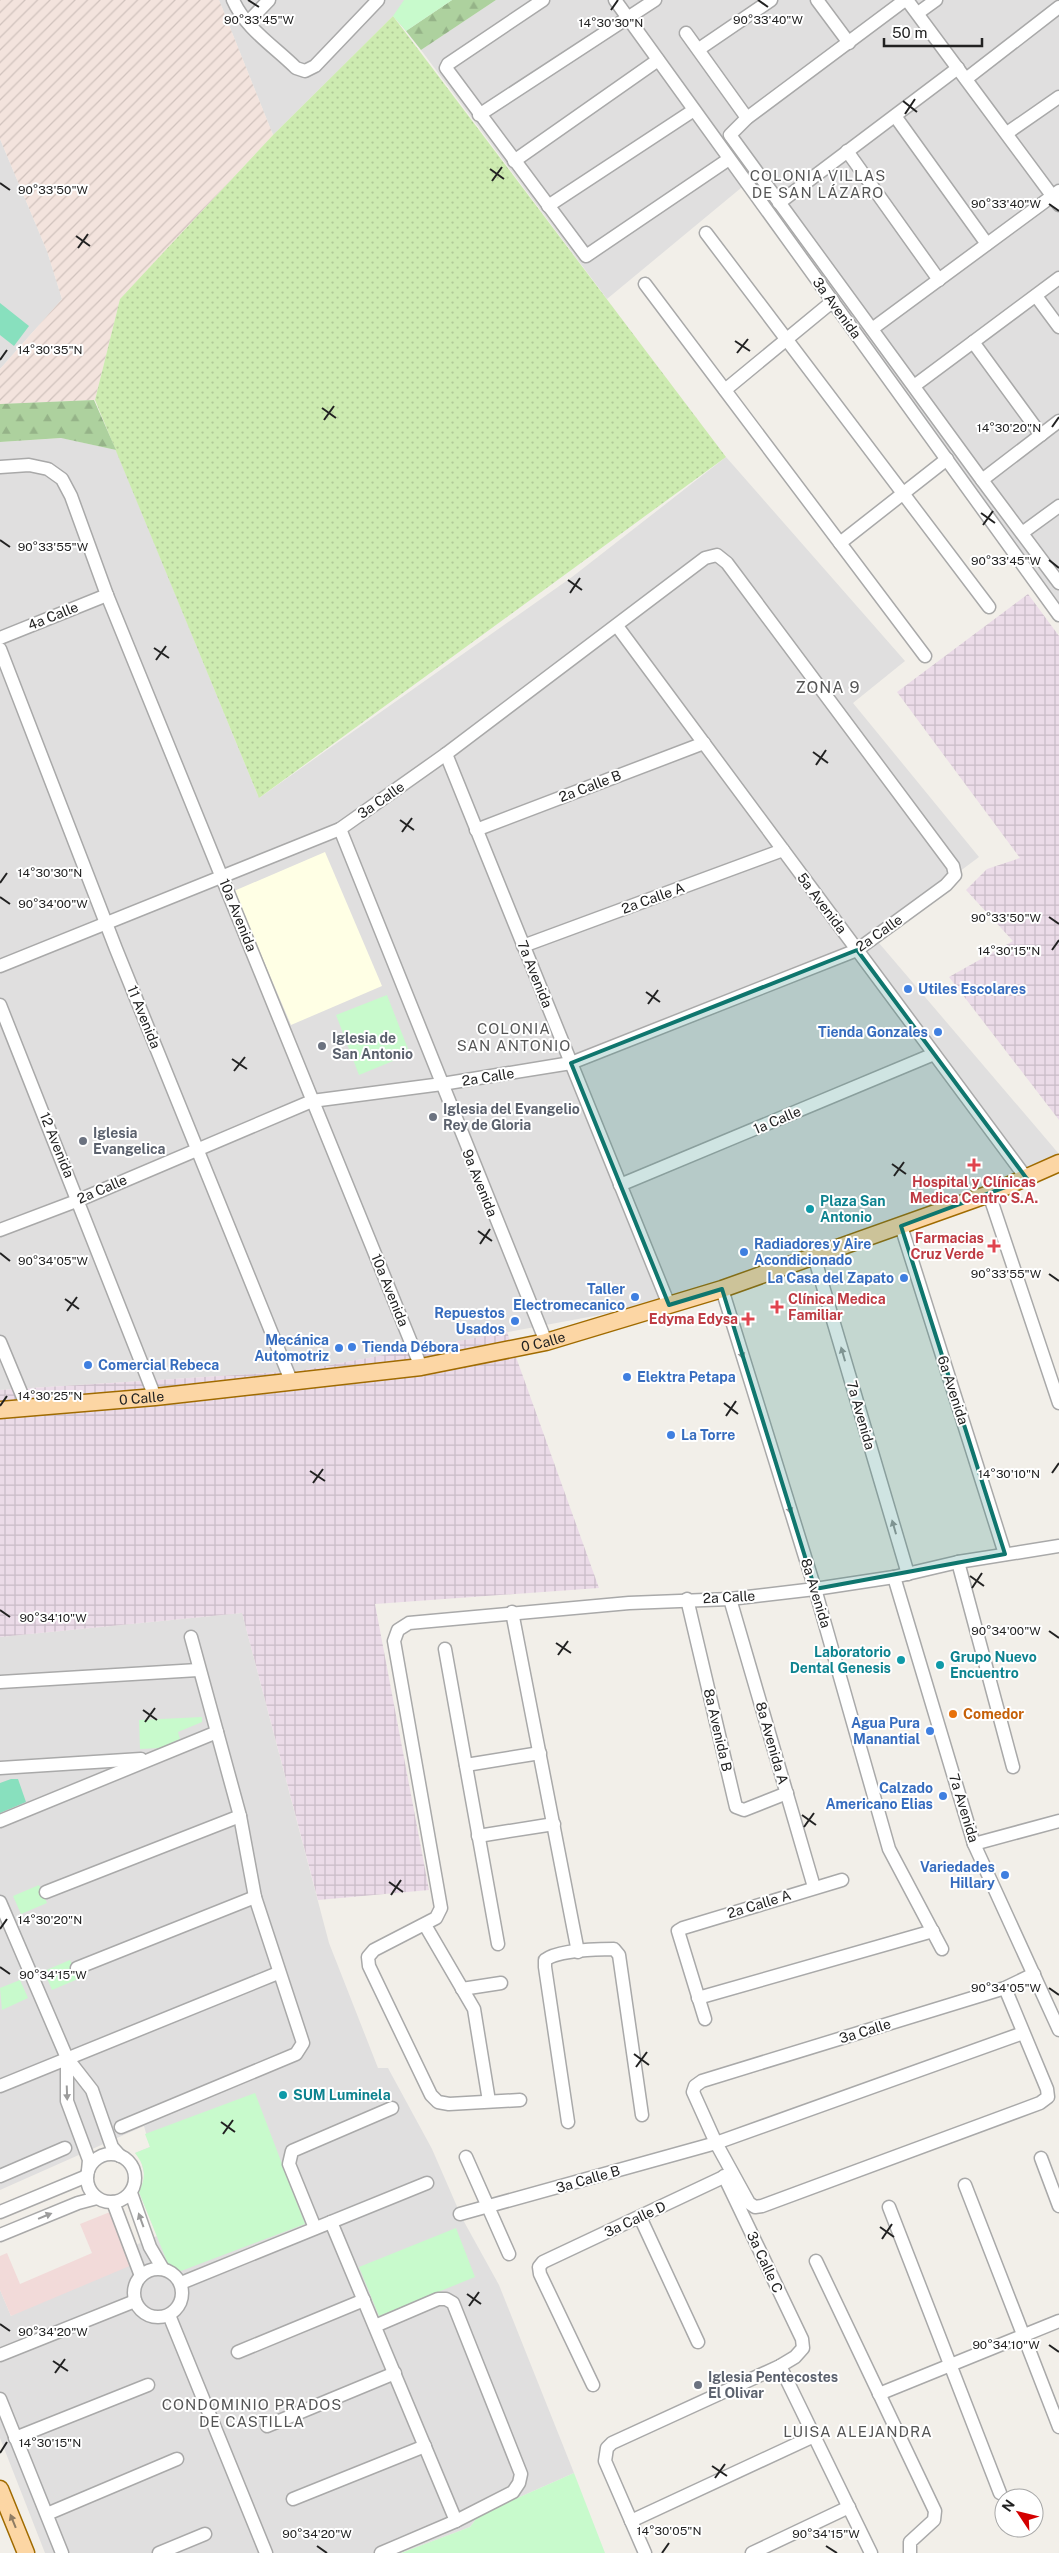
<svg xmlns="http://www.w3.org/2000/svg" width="1059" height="2553" font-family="'Public Sans',sans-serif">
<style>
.residential{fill:#e0dfdf}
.commercial{fill:#f2dad9}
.industrial{fill:url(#industrial-grid)}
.education{fill:#ffffe5}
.military{fill:url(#military-furrows)}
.grass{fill:url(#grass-dots)}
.forest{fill:url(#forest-firs)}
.park{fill:#c8facc}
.pitch{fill:#88e0be}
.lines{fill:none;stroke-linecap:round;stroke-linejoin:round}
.minor-casing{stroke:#a9a9a9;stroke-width:15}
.major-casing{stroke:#a06b00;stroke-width:19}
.minor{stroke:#fff;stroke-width:12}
.major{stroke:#fcd6a4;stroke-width:16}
.oneway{fill:#9c9c9c}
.oneway2{fill:#8f7c63}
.marked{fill:#0f766e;fill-opacity:0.2;stroke:#0f766e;stroke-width:4;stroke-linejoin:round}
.ticks{fill:none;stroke:#222;stroke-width:2}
.shop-dot{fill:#3f7fe0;stroke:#fff;stroke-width:2}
.worship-dot{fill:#6b7280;stroke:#fff;stroke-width:2}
.health-dot{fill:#e0444e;stroke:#fff;stroke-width:2}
.culture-dot{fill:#0f9aa8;stroke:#fff;stroke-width:2}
.food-dot{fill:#e8710a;stroke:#fff;stroke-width:2}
.labels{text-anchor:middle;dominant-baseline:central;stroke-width:4;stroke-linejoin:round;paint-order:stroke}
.street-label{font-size:14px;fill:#222;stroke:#fff}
.shop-label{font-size:14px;font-weight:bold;fill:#366cbe;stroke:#fff;text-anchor:end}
.worship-label{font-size:14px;font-weight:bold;fill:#5b616d;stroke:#fff;text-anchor:start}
.health-label{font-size:14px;font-weight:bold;fill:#be3a42;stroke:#fff;text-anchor:end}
.culture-label{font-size:14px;font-weight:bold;fill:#0d838f;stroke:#fff;text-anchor:start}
.food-label{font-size:14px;font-weight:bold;fill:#c56008;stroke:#fff;text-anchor:start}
.neighbourhood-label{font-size:15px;letter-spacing:1px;fill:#555;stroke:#fff}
.quarter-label{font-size:16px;letter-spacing:1px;fill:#555;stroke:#fff}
.ticks-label{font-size:12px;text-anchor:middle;fill:#222;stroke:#fff;stroke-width:4;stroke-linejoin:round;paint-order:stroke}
</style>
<defs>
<pattern id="industrial-grid" width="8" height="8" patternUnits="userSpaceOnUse" patternTransform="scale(1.25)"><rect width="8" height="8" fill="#ebdbe8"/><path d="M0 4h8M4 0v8" fill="none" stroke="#c9bcc7"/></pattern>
<pattern id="military-furrows" width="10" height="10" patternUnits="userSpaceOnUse" patternTransform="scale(1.25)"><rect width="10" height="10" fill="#f3e3dd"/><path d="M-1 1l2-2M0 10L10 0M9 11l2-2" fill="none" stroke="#d0c2bd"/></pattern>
<pattern id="grass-dots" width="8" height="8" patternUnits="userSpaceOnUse" patternTransform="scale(1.25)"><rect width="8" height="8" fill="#cdebb0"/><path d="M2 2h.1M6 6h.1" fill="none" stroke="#b0c997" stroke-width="1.8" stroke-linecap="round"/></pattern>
<pattern id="forest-firs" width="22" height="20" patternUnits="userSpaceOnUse" patternTransform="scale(1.25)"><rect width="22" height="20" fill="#add19e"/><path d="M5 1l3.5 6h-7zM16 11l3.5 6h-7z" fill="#95b388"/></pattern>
</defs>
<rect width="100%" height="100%" fill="#f2efe9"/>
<g class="residential">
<polygon points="219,0 452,0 406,31 393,16 273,135"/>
<polygon points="496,0 1059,0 1059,614 747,183 607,299 421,50"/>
<polygon points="0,139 47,251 62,299 0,369"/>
<polygon points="62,438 116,450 259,798 572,577 726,457 905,661 853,703 979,857 873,936 1059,1154 1059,1168 675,1301 298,1371 0,1390 0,442"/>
<polygon points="242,1613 329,1943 378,2068 388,2068 432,2149 462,2218 499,2285 574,2473 479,2515 470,2527 401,2553 45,2553 0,2438 0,2290 11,2316 126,2249 157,2236 139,2192 145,2178 141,2160 135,2153 150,2147 144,2126 0,2190 0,1637"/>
</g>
<polygon class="commercial" points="110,2212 132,2265 11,2316 0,2290 0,2256 7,2253 20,2284 92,2253 80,2224"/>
<g class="industrial">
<polygon points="1028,594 1059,636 1059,1120 949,977 1013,941 966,890 987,869 1020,858 897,692"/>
<polygon points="507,1332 599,1588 375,1604 429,1890 318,1900 242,1613 0,1637 0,1390 298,1371"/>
</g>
<polygon class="education" points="325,852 382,986 291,1025 234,891"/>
<polygon class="military" points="0,0 219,0 273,135 120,299 95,400 0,404 0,369 62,299 47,251 0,139"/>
<polygon class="grass" points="393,16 726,457 259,798 95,400 120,299 273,135"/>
<g class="forest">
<polygon points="452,0 496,0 421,50 406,31"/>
<polygon points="94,400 116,450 61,438 0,442 0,404"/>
</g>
<g class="park">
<polygon points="404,0 452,0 406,31 393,16"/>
<polygon points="387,995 410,1054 359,1075 336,1015"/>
<polygon points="202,1717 202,1722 178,1732 180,1739 160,1748 140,1749 139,1720"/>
<polygon points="39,1885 47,1903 21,1914 13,1896"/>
<polygon points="70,1960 78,1979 52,1990 44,1971"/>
<polygon points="20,1980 28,1998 2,2010 0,1988"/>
<path d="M255 2093 305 2224 181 2271 168 2264 139 2192C146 2177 146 2167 135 2153L150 2147 145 2134Z"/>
<polygon points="456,2228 475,2277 379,2316 359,2267"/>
<polygon points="574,2473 605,2553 401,2553 470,2527 479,2515"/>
</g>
<g class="pitch">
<polygon points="0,303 29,326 14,346 0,335"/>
<polygon points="11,1779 18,1779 26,1802 0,1813 0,1783"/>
</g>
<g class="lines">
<defs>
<g id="minor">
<path d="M233 0C245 28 275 47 296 68L305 71 315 66 378 0"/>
<polyline points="543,0 448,64 446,68 586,256 729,159"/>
<polyline points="615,0 1059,615"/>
<polyline points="817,0 849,43"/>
<polyline points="905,0 747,118 730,135 982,480 1059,583"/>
<polyline points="907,0 1059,205"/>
<polyline points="918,13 936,0"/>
<polyline points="248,22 269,0"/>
<polyline points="686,33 747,118"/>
<polyline points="699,49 771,0"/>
<polyline points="966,79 1059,7"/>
<polyline points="479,115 655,0"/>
<polyline points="895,116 987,244"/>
<polyline points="1007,133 1059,97"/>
<polyline points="847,151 939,280"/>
<polyline points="514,161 658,60"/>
<polyline points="779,203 958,68"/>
<polyline points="548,206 694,110"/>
<polyline points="706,233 989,607"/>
<polyline points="645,284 925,656"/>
<polyline points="1036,296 1059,327"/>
<polyline points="872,329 1059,191"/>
<polyline points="973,342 1041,435"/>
<polyline points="914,386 1059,278"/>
<polyline points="725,390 833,301"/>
<polyline points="0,467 29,465 48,469 62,479 71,496 107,595 421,1367"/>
<polyline points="982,480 1059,421"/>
<polyline points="1022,533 1059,506"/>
<polyline points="840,543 947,459"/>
<polyline points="617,626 1027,1179"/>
<polyline points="0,638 107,595"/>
<polyline points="0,649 116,949 292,1383"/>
<polyline points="446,754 669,1305"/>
<polyline points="340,829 546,1342"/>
<polyline points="476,830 704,743"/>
<polyline points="523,946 783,850"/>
<polyline points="0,966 340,829 446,754 705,558 717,555 727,563 953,866 955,875 946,885 857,950 571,1063 442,1084 312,1101 79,1200 0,1230"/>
<polyline points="0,1005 155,1397"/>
<polyline points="620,1185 934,1054"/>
<polyline points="989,1194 1059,1403"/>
<polyline points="901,1226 1005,1554"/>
<polyline points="814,1256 908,1574"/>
<polyline points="722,1289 815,1589 889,1849 942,1949"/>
<polyline points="0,1342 27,1407"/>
<polyline points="958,1562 1013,1767"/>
<polyline points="894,1577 974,1844 1059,2030"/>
<polyline points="687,1599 736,1807 744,1810 787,1793"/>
<polyline points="730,1599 814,1887"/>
<polyline points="512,1612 578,1952"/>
<polyline points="445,1649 498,1944"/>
<polyline points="0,1682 198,1670"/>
<polyline points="466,1765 540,1753"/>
<polyline points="0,1768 141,1759"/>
<polyline points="0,1821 217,1732"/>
<polyline points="478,1836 554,1824"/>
<polyline points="974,1844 1059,1821"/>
<polyline points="46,1892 240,1816"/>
<polyline points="0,1902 67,2058 92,2090 112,2147 120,2156"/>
<polyline points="425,1925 474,2009 489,2101"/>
<polyline points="77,1968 255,1897"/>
<polyline points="1005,1988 1047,2089 1048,2097 1040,2103 762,2206 755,2207 749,2203 716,2143 693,2092 695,2086 702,2081 1005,1988 1034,1974"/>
<polyline points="462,1989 501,1983"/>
<polyline points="698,1998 933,1931"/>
<polyline points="705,2019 678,1931 683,1928 842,1880"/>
<polyline points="67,2058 67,2101 89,2160 88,2171"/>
<polyline points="0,2086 278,1973"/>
<polyline points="520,2100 449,2104 438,2102 431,2095 369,1966 368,1957 374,1950 436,1918 441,1908 394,1641 398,1630 409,1623 629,1603 730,1599 815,1589 894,1577 958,1562 1059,1546"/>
<path d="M568 2122 545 1967V1960C558 1950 598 1949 614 1949L619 1955 642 2115"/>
<polyline points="121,2127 296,2054 303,2043 255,1897 240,1816 191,1637"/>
<circle cx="111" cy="2178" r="24"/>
<polyline points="466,2157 509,2254"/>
<polyline points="1041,2158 1059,2206"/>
<polyline points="0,2176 65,2148"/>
<polyline points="965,2185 1059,2427"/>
<polyline points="131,2193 150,2247 163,2269"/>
<polyline points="113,2202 141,2276"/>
<polyline points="889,2207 1000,2493"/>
<polyline points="0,2212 87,2176"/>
<polyline points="460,2214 716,2143 1023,2033"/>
<polyline points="640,2217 698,2342"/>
<polyline points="331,2222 456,2521"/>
<polyline points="315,2228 289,2164 292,2151 392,2108"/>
<polyline points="0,2235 78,2203 97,2198"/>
<polyline points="816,2261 935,2511 934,2520 910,2542 910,2553"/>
<circle cx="158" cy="2293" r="24"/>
<polyline points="181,2283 427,2183"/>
<polyline points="169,2315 266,2553"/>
<polyline points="375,2326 438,2299 446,2299 453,2303 521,2474 519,2483 513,2492 456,2521 381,2553"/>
<polyline points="238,2352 364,2300"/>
<polyline points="0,2355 135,2301"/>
<polyline points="780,2366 871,2553"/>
<polyline points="593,2385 540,2274 539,2267 543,2262 732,2173"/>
<polyline points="879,2394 1059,2321"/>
<polyline points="0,2399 62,2553"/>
<polyline points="267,2426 395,2373"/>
<polyline points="15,2438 148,2385"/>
<polyline points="293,2499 425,2446"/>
<polyline points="47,2514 177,2459"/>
<polyline points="631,2521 814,2436"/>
<polyline points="159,2553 205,2534"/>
<polyline points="645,2553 605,2461 607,2448 612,2443 780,2366 795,2357 803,2348 802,2339 724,2176"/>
<polyline points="752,2553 849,2507"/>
</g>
<g id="major">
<path id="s1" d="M0 1410 155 1397 421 1367 546 1342 722 1289 989 1194 1059 1163"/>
<polyline points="0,2489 26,2553"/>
</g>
</defs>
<use href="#minor" class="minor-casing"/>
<use href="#major" class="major-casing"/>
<use href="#minor" class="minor"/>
<use href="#major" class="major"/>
</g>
<defs><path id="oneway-solid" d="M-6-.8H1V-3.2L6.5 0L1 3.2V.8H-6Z" transform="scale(1.25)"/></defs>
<g class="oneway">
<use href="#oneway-solid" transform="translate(741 1352) rotate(73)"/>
<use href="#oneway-solid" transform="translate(843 1354) rotate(-106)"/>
<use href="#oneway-solid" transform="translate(789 1507) rotate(73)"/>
<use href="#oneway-solid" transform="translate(894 1527) rotate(-106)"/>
<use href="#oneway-solid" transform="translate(67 2093) rotate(88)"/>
<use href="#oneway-solid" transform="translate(45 2216) rotate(-22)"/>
<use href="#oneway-solid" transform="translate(141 2220) rotate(-110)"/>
</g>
<use class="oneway2" href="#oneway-solid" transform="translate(13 2521) rotate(-112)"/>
<path class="marked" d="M857 950 1027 1179 901 1226 1005 1554 815 1589 722 1289 669 1305 571 1063Z"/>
<path class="ticks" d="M248 0 259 7M758 0 768 7M611 10 618 0M903 101 917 112M905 114 915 99M490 169 504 179M492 181 502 167M0 183 10 190M1049 204 1059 211M76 236 90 246M78 248 88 234M735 341 750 351M737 353 748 339M0 360 7 350M322 408 336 418M324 420 334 406M1052 427 1059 417M981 513 995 523M983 525 993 511M0 540 10 547M1049 560 1059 568M568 580 582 590M570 593 580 578M154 648 169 658M156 660 166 646M813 752 828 763M816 765 826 750M400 820 414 830M402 832 412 818M0 883 7 873M0 897 10 904M1049 917 1059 924M1052 950 1059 940M646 992 660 1002M648 1004 658 990M232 1059 247 1069M234 1071 245 1057M892 1164 906 1174M894 1176 904 1162M478 1231 492 1241M480 1244 490 1229M0 1253 10 1261M1049 1274 1059 1281M65 1299 79 1309M67 1311 77 1297M724 1403 738 1414M0 1406 7 1396M726 1416 736 1401M310 1471 325 1481M1052 1473 1059 1463M313 1483 323 1469M970 1576 984 1586M972 1588 982 1573M0 1610 10 1617M1049 1631 1059 1638M556 1643 571 1653M558 1655 568 1641M143 1710 157 1720M145 1722 155 1708M802 1815 816 1825M804 1827 814 1813M389 1882 403 1892M391 1895 401 1880M0 1929 7 1919M0 1967 10 1974M1049 1988 1059 1995M634 2054 649 2065M636 2067 647 2052M221 2122 235 2132M223 2134 233 2120M880 2227 894 2237M882 2239 892 2224M467 2294 481 2304M469 2306 479 2292M0 2324 10 2331M1049 2345 1059 2352M53 2361 68 2371M55 2373 65 2359M0 2453 7 2442M712 2466 727 2476M715 2478 725 2464M317 2546 327 2553M826 2546 837 2553M662 2553 669 2543"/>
<g class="shop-dot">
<circle cx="908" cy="989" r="5"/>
<circle cx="938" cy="1032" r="5"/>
<circle cx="744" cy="1252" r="5"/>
<circle cx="904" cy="1278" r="5"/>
<circle cx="635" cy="1297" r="5"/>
<circle cx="515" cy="1321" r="5"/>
<circle cx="352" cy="1347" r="5"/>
<circle cx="339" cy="1348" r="5"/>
<circle cx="88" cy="1365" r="5"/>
<circle cx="627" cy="1377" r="5"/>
<circle cx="671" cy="1435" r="5"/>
<circle cx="930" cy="1731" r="5"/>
<circle cx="943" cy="1796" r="5"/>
<circle cx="1005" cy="1875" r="5"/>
</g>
<g class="worship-dot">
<circle cx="322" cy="1046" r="5"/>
<circle cx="433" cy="1117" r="5"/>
<circle cx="83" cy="1141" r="5"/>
<circle cx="698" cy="2385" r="5"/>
</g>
<g class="health-dot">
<path d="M971.5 1157.5h5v5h5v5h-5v5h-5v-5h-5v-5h5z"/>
<path d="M991.5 1238.5h5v5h5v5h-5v5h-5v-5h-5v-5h5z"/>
<path d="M774.5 1299.5h5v5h5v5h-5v5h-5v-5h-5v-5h5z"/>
<path d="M745.5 1311.5h5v5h5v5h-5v5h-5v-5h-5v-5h5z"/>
</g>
<g class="culture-dot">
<circle cx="810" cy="1209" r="5"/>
<circle cx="901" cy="1660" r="5"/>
<circle cx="940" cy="1665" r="5"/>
<circle cx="283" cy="2095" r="5"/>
</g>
<circle class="food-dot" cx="953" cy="1714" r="5"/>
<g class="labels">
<g class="street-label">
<text transform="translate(837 308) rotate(54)">3a Avenida</text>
<text transform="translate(53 616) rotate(-22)">4a Calle</text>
<text transform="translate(590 786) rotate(-21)">2a Calle B</text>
<text transform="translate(381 800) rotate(-35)">3a Calle</text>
<text transform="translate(653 898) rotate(-20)">2a Calle A</text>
<text transform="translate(822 903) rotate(53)">5a Avenida</text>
<text transform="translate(238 915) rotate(68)">10a Avenida</text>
<text transform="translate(879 933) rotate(-35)">2a Calle</text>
<text transform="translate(535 974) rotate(68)">7a Avenida</text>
<text transform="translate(144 1017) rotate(68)">11 Avenida</text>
<text transform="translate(488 1077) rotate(-9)">2a Calle</text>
<text transform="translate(777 1120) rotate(-23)">1a Calle</text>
<text transform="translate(57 1145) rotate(68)">12 Avenida</text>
<text transform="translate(480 1183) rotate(68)">9a Avenida</text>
<text transform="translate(102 1189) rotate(-23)">2a Calle</text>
<text transform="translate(390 1290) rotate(68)">10a Avenida</text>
<text stroke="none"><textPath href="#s1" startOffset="548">0 Calle</textPath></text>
<text transform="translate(953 1390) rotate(72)">6a Avenida</text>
<text stroke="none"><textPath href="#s1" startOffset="142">0 Calle</textPath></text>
<text transform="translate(861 1415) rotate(74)">7a Avenida</text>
<text transform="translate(816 1593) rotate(73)">8a Avenida</text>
<text transform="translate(729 1597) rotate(-3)">2a Calle</text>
<text transform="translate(718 1730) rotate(77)">8a Avenida B</text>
<text transform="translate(772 1743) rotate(74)">8a Avenida A</text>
<text transform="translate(964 1808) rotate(73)">7a Avenida</text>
<text transform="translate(759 1904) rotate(-17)">2a Calle A</text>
<text transform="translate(865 2031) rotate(-17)">3a Calle</text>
<text transform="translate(588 2179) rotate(-16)">3a Calle B</text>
<text transform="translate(635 2219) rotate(-25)">3a Calle D</text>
<text transform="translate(765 2262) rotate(65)">3a Calle C</text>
</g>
<g class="shop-label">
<text x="918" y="989" text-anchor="start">Utiles Escolares</text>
<text x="928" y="1032">Tienda Gonzales</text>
<text x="754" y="1244" text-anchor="start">Radiadores y Aire<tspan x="754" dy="16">Acondicionado</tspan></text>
<text x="894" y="1278">La Casa del Zapato</text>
<text x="625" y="1289">Taller<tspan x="625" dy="16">Electromecanico</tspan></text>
<text x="505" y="1313">Repuestos<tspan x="505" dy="16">Usados</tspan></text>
<text x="329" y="1340">Mecánica<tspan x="329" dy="16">Automotriz</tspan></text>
<text x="362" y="1347" text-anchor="start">Tienda Débora</text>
<text x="98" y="1365" text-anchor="start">Comercial Rebeca</text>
<text x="637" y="1377" text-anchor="start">Elektra Petapa</text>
<text x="681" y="1435" text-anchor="start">La Torre</text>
<text x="920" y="1723">Agua Pura<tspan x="920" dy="16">Manantial</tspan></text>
<text x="933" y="1788">Calzado<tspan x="933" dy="16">Americano Elias</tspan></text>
<text x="995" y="1867">Variedades<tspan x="995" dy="16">Hillary</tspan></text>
</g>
<g class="worship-label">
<text x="332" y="1038">Iglesia de<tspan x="332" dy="16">San Antonio</tspan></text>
<text x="443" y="1109">Iglesia del Evangelio<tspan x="443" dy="16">Rey de Gloria</tspan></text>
<text x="93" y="1133">Iglesia<tspan x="93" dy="16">Evangelica</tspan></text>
<text x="708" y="2377">Iglesia Pentecostes<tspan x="708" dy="16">El Olivar</tspan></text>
</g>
<g class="health-label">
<text x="974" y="1182" text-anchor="middle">Hospital y Clínicas<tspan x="974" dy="16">Medica Centro S.A.</tspan></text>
<text x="984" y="1238">Farmacias<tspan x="984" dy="16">Cruz Verde</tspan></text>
<text x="788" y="1299" text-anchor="start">Clínica Medica<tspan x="788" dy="16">Familiar</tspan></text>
<text x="738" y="1319">Edyma Edysa</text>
</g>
<g class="culture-label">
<text x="820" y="1201">Plaza San<tspan x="820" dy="16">Antonio</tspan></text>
<text x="891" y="1652" text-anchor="end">Laboratorio<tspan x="891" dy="16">Dental Genesis</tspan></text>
<text x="950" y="1657">Grupo Nuevo<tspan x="950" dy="16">Encuentro</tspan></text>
<text x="293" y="2095">SUM Luminela</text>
</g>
<g class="food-label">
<text x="963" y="1714">Comedor</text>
</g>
<g class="neighbourhood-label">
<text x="818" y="175">COLONIA VILLAS<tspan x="818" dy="17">DE SAN LÁZARO</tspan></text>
<text x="514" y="1028">COLONIA<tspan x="514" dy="17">SAN ANTONIO</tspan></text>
<text x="252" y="2404">CONDOMINIO PRADOS<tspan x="252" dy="17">DE CASTILLA</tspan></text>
<text x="858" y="2431">LUISA ALEJANDRA</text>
</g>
<g class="quarter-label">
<text x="828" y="687">ZONA 9</text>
</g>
</g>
<g class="ticks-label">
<text x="259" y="24">90°33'45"W</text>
<text x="768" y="24">90°33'40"W</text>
<text x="611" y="27">14°30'30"N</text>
<text x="53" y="194">90°33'50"W</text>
<text x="1006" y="208">90°33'40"W</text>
<text x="50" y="354">14°30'35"N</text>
<text x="1009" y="432">14°30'20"N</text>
<text x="53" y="551">90°33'55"W</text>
<text x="1006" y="565">90°33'45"W</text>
<text x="50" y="877">14°30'30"N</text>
<text x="53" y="908">90°34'00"W</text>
<text x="1006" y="922">90°33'50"W</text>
<text x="1009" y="955">14°30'15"N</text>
<text x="53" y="1265">90°34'05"W</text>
<text x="1006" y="1278">90°33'55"W</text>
<text x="50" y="1400">14°30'25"N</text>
<text x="1009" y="1478">14°30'10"N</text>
<text x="53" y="1622">90°34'10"W</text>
<text x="1006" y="1635">90°34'00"W</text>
<text x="50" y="1924">14°30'20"N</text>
<text x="53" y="1979">90°34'15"W</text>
<text x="1006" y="1992">90°34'05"W</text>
<text x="53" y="2336">90°34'20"W</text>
<text x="1006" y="2349">90°34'10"W</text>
<text x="50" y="2447">14°30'15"N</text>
<text x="669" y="2535">14°30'05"N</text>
<text x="317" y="2538">90°34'20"W</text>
<text x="826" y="2538">90°34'15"W</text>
</g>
<g transform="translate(1019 2513) rotate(305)"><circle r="24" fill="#ffffff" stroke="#a7a7a7"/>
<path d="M0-4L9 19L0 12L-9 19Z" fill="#d40000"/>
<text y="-8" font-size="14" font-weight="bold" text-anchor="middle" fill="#222222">N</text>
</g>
<path d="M884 38v8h98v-8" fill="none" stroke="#222222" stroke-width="2.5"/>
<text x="892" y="38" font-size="15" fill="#222222" stroke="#ffffff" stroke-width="4" paint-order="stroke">50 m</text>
</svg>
